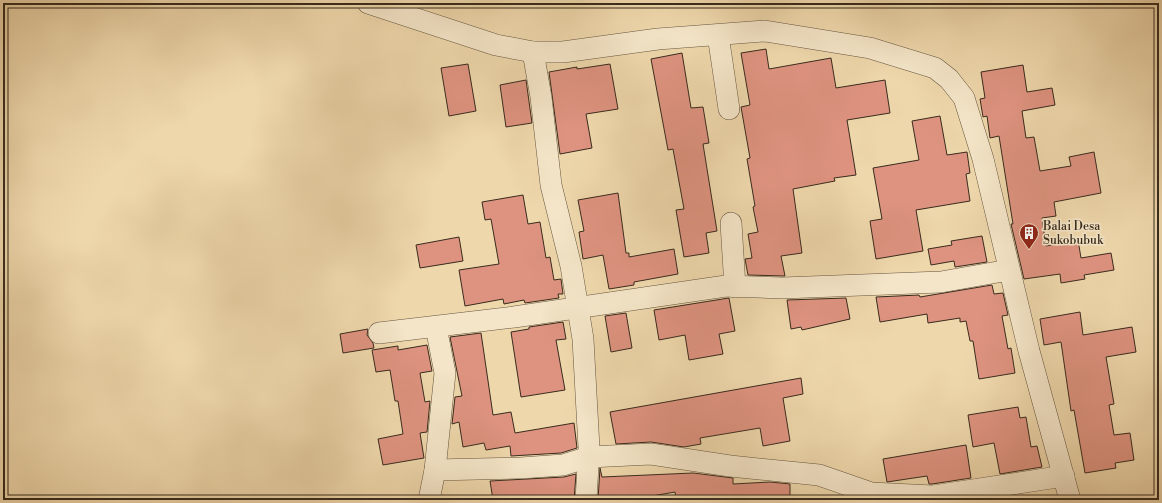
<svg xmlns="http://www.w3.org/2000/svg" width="1162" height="503" font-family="'Libre Bodoni',serif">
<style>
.building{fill:#de9380;stroke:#382b1d}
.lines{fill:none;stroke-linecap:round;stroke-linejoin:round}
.minor-casing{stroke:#665640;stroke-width:22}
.minor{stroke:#f4e5c8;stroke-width:21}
.labels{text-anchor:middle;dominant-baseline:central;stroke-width:3;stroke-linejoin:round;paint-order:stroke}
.poi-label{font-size:12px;fill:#382b1d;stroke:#f4e5c8;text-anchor:start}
</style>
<rect width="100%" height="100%" fill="#eed7ab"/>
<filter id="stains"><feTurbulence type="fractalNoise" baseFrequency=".005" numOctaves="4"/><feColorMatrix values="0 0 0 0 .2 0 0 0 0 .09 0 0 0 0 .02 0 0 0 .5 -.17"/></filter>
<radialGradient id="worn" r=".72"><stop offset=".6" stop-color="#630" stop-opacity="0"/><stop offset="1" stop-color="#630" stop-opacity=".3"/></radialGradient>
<g class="building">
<polygon points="766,49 769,69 831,58 836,88 885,80 890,113 847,120 856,175 834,178 835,181 793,189 802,253 781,256 785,276 748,275 745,259 752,258 748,234 758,232 753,207 755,206 747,159 750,158 741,107 750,105 741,53"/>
<polygon points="682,53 691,108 703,107 709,143 703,144 717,231 706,233 709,253 684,257 676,210 684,209 673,149 668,150 651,59"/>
<polygon points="468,64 476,111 449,116 441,68"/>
<polygon points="610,64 618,109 586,114 592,148 560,154 549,72 577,67 577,69"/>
<polygon points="1023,65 1027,92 1052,88 1055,105 1022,111 1026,138 1034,137 1040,171 1071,166 1069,157 1094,152 1101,193 1054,202 1056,216 1042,218 1046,246 1078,240 1081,258 1111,253 1114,270 1084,275 1085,279 1061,283 1060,274 1024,279 1011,224 1013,224 999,136 990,138 987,116 983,117 980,99 985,98 981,72"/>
<polygon points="526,80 532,123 506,127 500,85"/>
<polygon points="940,116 947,155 967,152 970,173 966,174 970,201 916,210 923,251 876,259 870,221 882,219 873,168 919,160 912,121"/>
<polygon points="618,193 626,253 629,253 629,257 674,249 678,274 634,282 634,285 609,289 603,255 583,259 579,232 584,231 578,200"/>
<polygon points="523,195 528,224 540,222 546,258 550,257 554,280 561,279 563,294 558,294 559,298 525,303 524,300 504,304 503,299 465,306 459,270 499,264 491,219 485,220 482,202"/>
<polygon points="982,236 987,262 955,267 954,261 931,265 928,249 952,245 951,241"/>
<polygon points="459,237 463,261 420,268 416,245"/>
<polygon points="992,285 994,294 1003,293 1008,315 1002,316 1008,349 1011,348 1015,373 979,379 973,341 970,341 966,321 960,322 960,318 928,323 927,314 880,322 876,297 919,295 920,297"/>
<polygon points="729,298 735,331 719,334 723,354 689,360 685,335 659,340 654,310"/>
<polygon points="846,298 850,319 802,330 801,327 791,329 787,300"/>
<polygon points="1080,312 1083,335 1132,327 1136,352 1106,357 1114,404 1109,405 1114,435 1130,433 1134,460 1115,463 1116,468 1085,473 1074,410 1071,411 1061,342 1044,345 1040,319"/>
<polygon points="626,313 632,348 611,352 605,316"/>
<polygon points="563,322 566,339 556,340 565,390 521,397 511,332 529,329 529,327"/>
<polygon points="368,329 367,335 373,343 374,348 343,353 340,334"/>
<polygon points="481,333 493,415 511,412 515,433 574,423 577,448 561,453 511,456 510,446 486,450 484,443 463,447 459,422 452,424 455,397 462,396 450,337"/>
<polygon points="427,345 432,371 420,373 425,402 430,401 427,432 420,433 424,458 383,465 378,439 403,434 398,401 395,401 390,370 376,372 372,350 398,346 398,350"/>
<polygon points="801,378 803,394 783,398 790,441 763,446 760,428 700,438 701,444 684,447 651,442 616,444 610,412"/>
<polygon points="1018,407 1020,418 1026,417 1031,447 1037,446 1042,467 1000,474 994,443 973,447 968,415"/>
<polygon points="966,445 971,478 932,484 929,484 927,476 887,482 883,459"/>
<polygon points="600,468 602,477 693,473 733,478 733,484 770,482 790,484 790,500 676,500 675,492 629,500 598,500"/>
<polygon points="576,474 574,500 493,500 490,481 564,477"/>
</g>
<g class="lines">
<defs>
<g id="minor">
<polyline points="368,3 496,45 533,52 563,52 658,39 765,31 870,48 935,68 949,79 964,98 983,159 1029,351 1070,500"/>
<polyline points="718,35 729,109"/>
<polyline points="533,52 541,97 551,185 571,266 583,339 589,448 586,500"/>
<polyline points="731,223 735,287"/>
<polyline points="379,333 514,317 726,286 782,288 941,282 1009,270"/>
<polyline points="435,470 521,468 563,465 589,457 651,454 730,466 819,475 871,493 933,496 1064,476"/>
<polyline points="429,500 435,470 445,373 436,327"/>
</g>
</defs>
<use href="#minor" class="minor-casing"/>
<use href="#minor" class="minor"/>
</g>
<defs>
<symbol id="building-pin" viewBox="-11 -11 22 30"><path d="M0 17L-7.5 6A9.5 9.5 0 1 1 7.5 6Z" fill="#8f2418" stroke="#f4e5c8"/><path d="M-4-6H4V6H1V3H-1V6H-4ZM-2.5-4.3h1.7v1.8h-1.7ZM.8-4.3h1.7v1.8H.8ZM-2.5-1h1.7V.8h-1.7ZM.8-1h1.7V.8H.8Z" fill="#fff"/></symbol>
</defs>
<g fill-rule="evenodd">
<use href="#building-pin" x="1018" y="222" width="22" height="30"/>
</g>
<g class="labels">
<g class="poi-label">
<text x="1043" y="226">Balai Desa<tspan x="1043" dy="14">Sukobubuk</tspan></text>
</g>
</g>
<rect width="1162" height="503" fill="none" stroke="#eed7ab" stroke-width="16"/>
<rect x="4" y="4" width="1154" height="495" fill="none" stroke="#382b1d" stroke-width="2"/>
<rect x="8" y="8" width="1146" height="487" fill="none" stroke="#382b1d"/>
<rect width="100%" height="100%" filter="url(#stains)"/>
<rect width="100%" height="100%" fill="url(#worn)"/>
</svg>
